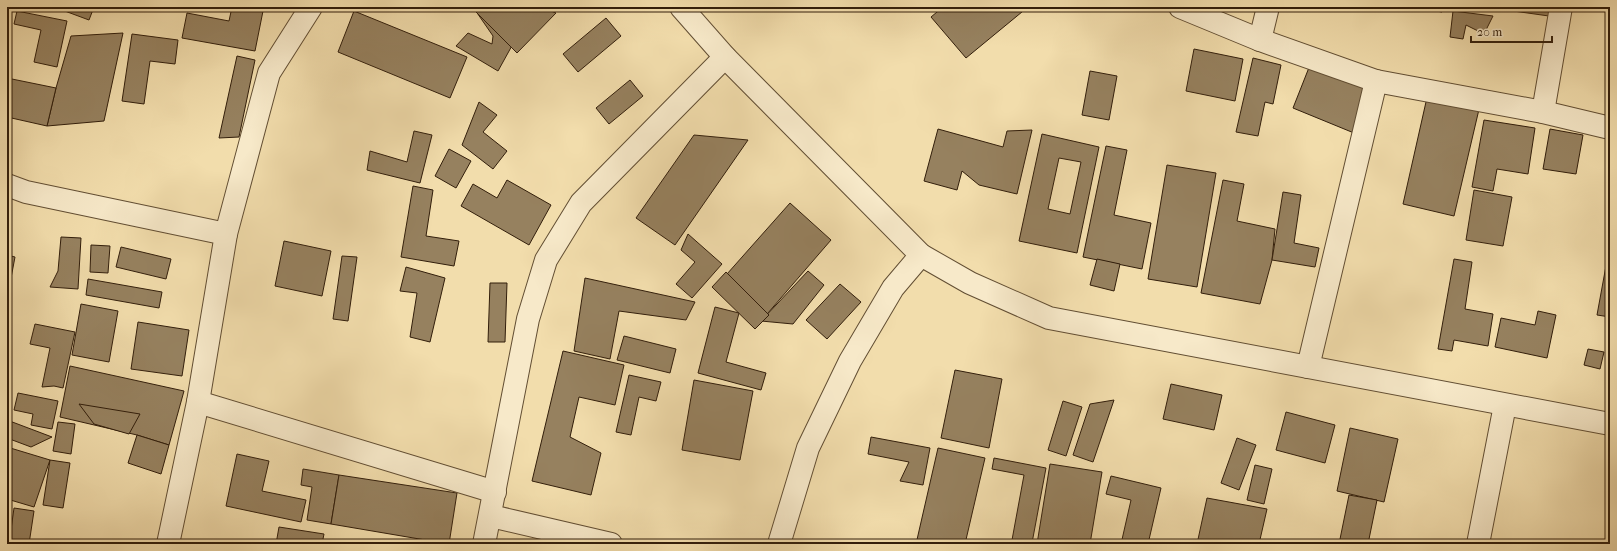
<svg xmlns="http://www.w3.org/2000/svg" width="1617" height="551" font-family="'IM FELL French Canon',serif">
<style>
.building{fill:#96815f;stroke:#321e0b;fill-rule:evenodd}
.lines{fill:none;stroke-linecap:round;stroke-linejoin:round}
.minor-casing{stroke:#624e33;stroke-width:24}
.minor{stroke:#f7e9c9;stroke-width:22}
</style>
<rect width="100%" height="100%" fill="#f2ddac"/>
<filter id="stains"><feTurbulence type="fractalNoise" baseFrequency=".005" numOctaves="4"/><feColorMatrix values="0 0 0 0 .2 0 0 0 0 .09 0 0 0 0 .02 0 0 0 .5 -.17"/></filter>
<radialGradient id="worn" r=".72"><stop offset=".6" stop-color="#630" stop-opacity="0"/><stop offset="1" stop-color="#630" stop-opacity=".3"/></radialGradient>
<g class="building">
<polygon points="54,7 94,7 89,20"/>
<polygon points="232,7 263,11 255,51 182,38 187,13 229,21"/>
<polygon points="473,7 501,7 519,33 498,71 456,46 468,33 492,44 493,36"/>
<polygon points="479,7 541,7 556,13 517,53 475,11"/>
<polygon points="943,7 1028,7 966,58 931,17"/>
<polygon points="1412,7 1442,7 1442,12"/>
<polygon points="1485,7 1565,7 1563,18"/>
<polygon points="17,11 67,21 57,67 34,62 41,30 14,24"/>
<polygon points="354,11 467,57 450,98 338,52"/>
<polygon points="1453,11 1493,16 1484,34 1466,25 1463,39 1450,37"/>
<polygon points="606,18 621,36 578,72 563,54"/>
<polygon points="123,33 104,121 47,126 56,88 71,36"/>
<polygon points="132,34 178,40 175,64 150,61 144,104 122,101"/>
<polygon points="1194,49 1243,59 1235,101 1186,91"/>
<polygon points="237,56 255,60 239,137 219,138"/>
<polygon points="1253,58 1281,65 1273,104 1265,102 1258,136 1236,132"/>
<polygon points="1310,65 1371,91 1354,133 1293,108"/>
<polygon points="1090,71 1117,76 1109,120 1082,115"/>
<polygon points="7,78 56,88 47,126 7,117"/>
<polygon points="630,80 643,96 609,124 596,108"/>
<polygon points="1428,93 1480,105 1454,216 1403,204"/>
<polygon points="479,102 497,115 483,132 507,151 493,169 462,145"/>
<polygon points="1484,120 1535,128 1528,174 1497,169 1493,191 1472,187"/>
<polygon points="938,129 1003,147 1007,131 1032,130 1017,194 979,185 962,171 957,190 924,181"/>
<polygon points="1550,129 1583,135 1576,174 1543,169"/>
<polygon points="414,131 432,135 420,183 367,170 370,151 407,162"/>
<path d="M1042 134 1099 147 1077 253 1019 241ZM1059 158 1081 162 1070 214 1048 209Z"/>
<polygon points="694,135 748,140 675,245 636,218"/>
<polygon points="1106,146 1127,150 1114,215 1151,223 1142,269 1083,257"/>
<polygon points="449,149 471,161 456,188 435,176"/>
<polygon points="1167,165 1216,173 1197,287 1148,279"/>
<polygon points="507,180 551,205 529,245 461,206 473,184 497,198"/>
<polygon points="1223,180 1244,184 1237,221 1275,229 1272,260 1260,304 1201,293"/>
<polygon points="413,186 433,190 426,236 459,241 454,266 401,257"/>
<polygon points="1474,190 1512,197 1503,246 1466,240"/>
<polygon points="1283,192 1301,195 1294,243 1319,248 1315,267 1272,260"/>
<polygon points="790,203 831,240 761,321 719,283"/>
<polygon points="688,234 722,264 692,298 676,284 695,262 681,250"/>
<polygon points="61,237 81,238 78,289 50,287 58,271"/>
<polygon points="284,241 331,251 322,296 275,286"/>
<polygon points="1610,244 1610,317 1597,315"/>
<polygon points="91,245 110,246 108,273 90,272"/>
<polygon points="121,247 171,259 166,279 116,267"/>
<polygon points="7,255 15,257 7,299"/>
<polygon points="342,256 357,257 348,321 333,319"/>
<polygon points="1097,259 1120,264 1114,291 1090,285"/>
<polygon points="1454,259 1472,262 1465,309 1493,314 1488,346 1454,340 1452,351 1438,349"/>
<polygon points="406,267 445,278 430,342 410,337 417,293 400,291"/>
<polygon points="808,271 824,285 793,324 761,321"/>
<polygon points="726,272 769,315 755,329 712,287"/>
<polygon points="585,278 695,302 686,320 619,311 610,359 574,351"/>
<polygon points="88,279 162,292 159,308 86,295"/>
<polygon points="490,283 507,283 505,342 488,342"/>
<polygon points="840,284 861,302 827,339 806,320"/>
<polygon points="81,304 118,311 109,362 72,355"/>
<polygon points="715,307 739,313 726,362 766,373 761,390 698,373"/>
<polygon points="1538,311 1556,315 1547,358 1495,347 1501,318 1535,325"/>
<polygon points="138,322 189,330 182,376 131,369"/>
<polygon points="35,324 75,332 63,388 54,386 42,387 50,348 30,344"/>
<polygon points="624,336 676,349 670,373 617,360"/>
<polygon points="1588,349 1604,352 1600,369 1584,365"/>
<polygon points="563,351 624,365 615,405 579,397 570,437 601,453 591,495 532,481"/>
<polygon points="70,366 184,391 169,445 137,435 60,417"/>
<polygon points="955,370 1002,379 989,448 941,438"/>
<polygon points="629,375 661,382 656,401 639,397 631,435 616,432"/>
<polygon points="694,380 753,391 740,460 682,450"/>
<polygon points="1171,384 1222,395 1214,430 1163,419"/>
<polygon points="18,393 58,401 52,429 31,425 33,414 14,410"/>
<polygon points="1114,400 1093,462 1073,455 1090,404"/>
<polygon points="1063,401 1082,407 1066,456 1048,450"/>
<polygon points="79,404 140,414 129,434 94,424"/>
<polygon points="1286,412 1335,425 1325,463 1276,450"/>
<polygon points="7,420 52,437 31,447 7,438"/>
<polygon points="58,422 75,424 71,454 53,451"/>
<polygon points="1350,428 1398,439 1384,502 1337,491"/>
<polygon points="137,435 169,445 161,474 128,463"/>
<polygon points="871,437 930,448 923,485 900,481 909,462 868,454"/>
<polygon points="1237,438 1256,445 1239,490 1221,483"/>
<polygon points="7,447 50,460 34,507 7,499"/>
<polygon points="938,448 985,458 965,544 916,544"/>
<polygon points="237,454 269,461 262,491 306,500 301,522 226,506"/>
<polygon points="994,458 1046,468 1032,543 1012,540 1024,475 992,469"/>
<polygon points="50,460 70,463 63,508 43,505"/>
<polygon points="1050,464 1102,472 1090,544 1037,544"/>
<polygon points="1255,465 1272,469 1264,504 1247,500"/>
<polygon points="303,469 339,475 331,524 307,520 312,487 301,485"/>
<polygon points="339,475 457,493 449,544 331,524"/>
<polygon points="1111,476 1161,488 1148,544 1121,544 1131,500 1106,494"/>
<polygon points="1349,495 1377,500 1368,544 1339,544"/>
<polygon points="1207,498 1267,509 1259,544 1197,544"/>
<polygon points="14,508 34,511 29,544 9,544"/>
<polygon points="279,527 324,534 322,544 276,544"/>
<polygon points="1525,540 1542,542 1542,544 1525,544"/>
</g>
<g class="lines">
<defs>
<g id="minor">
<polyline points="681,7 725,57 921,255 970,283 1049,318 1610,424"/>
<polyline points="1180,7 1260,40 1376,81 1543,112 1610,128"/>
<polyline points="1260,40 1268,7"/>
<polyline points="1543,112 1561,7"/>
<polyline points="7,185 26,192 226,234"/>
<polyline points="1308,367 1376,81"/>
<polyline points="198,402 495,492"/>
<polyline points="491,516 611,544"/>
<polyline points="168,544 198,402 226,234 269,73 311,7"/>
<polyline points="484,544 528,319 546,260 581,203 725,57"/>
<polyline points="779,544 808,448 850,361 893,288 921,255"/>
<polyline points="1478,544 1505,405"/>
</g>
</defs>
<use href="#minor" class="minor-casing"/>
<use href="#minor" class="minor"/>
</g>
<rect width="1617" height="551" fill="none" stroke="#f2ddac" stroke-width="24"/>
<rect x="8" y="8" width="1601" height="535" fill="none" stroke="#321e0b" stroke-width="2"/>
<rect x="12" y="12" width="1593" height="527" fill="none" stroke="#321e0b"/>
<path d="M1471 36v6h81v-6" fill="none" stroke="#321e0b" stroke-width="2"/>
<text x="1477" y="36" font-size="12" fill="#321e0b" stroke="#f7e9c9" stroke-width="3" paint-order="stroke">20 m</text>
<rect width="100%" height="100%" filter="url(#stains)"/>
<rect width="100%" height="100%" fill="url(#worn)"/>
</svg>
